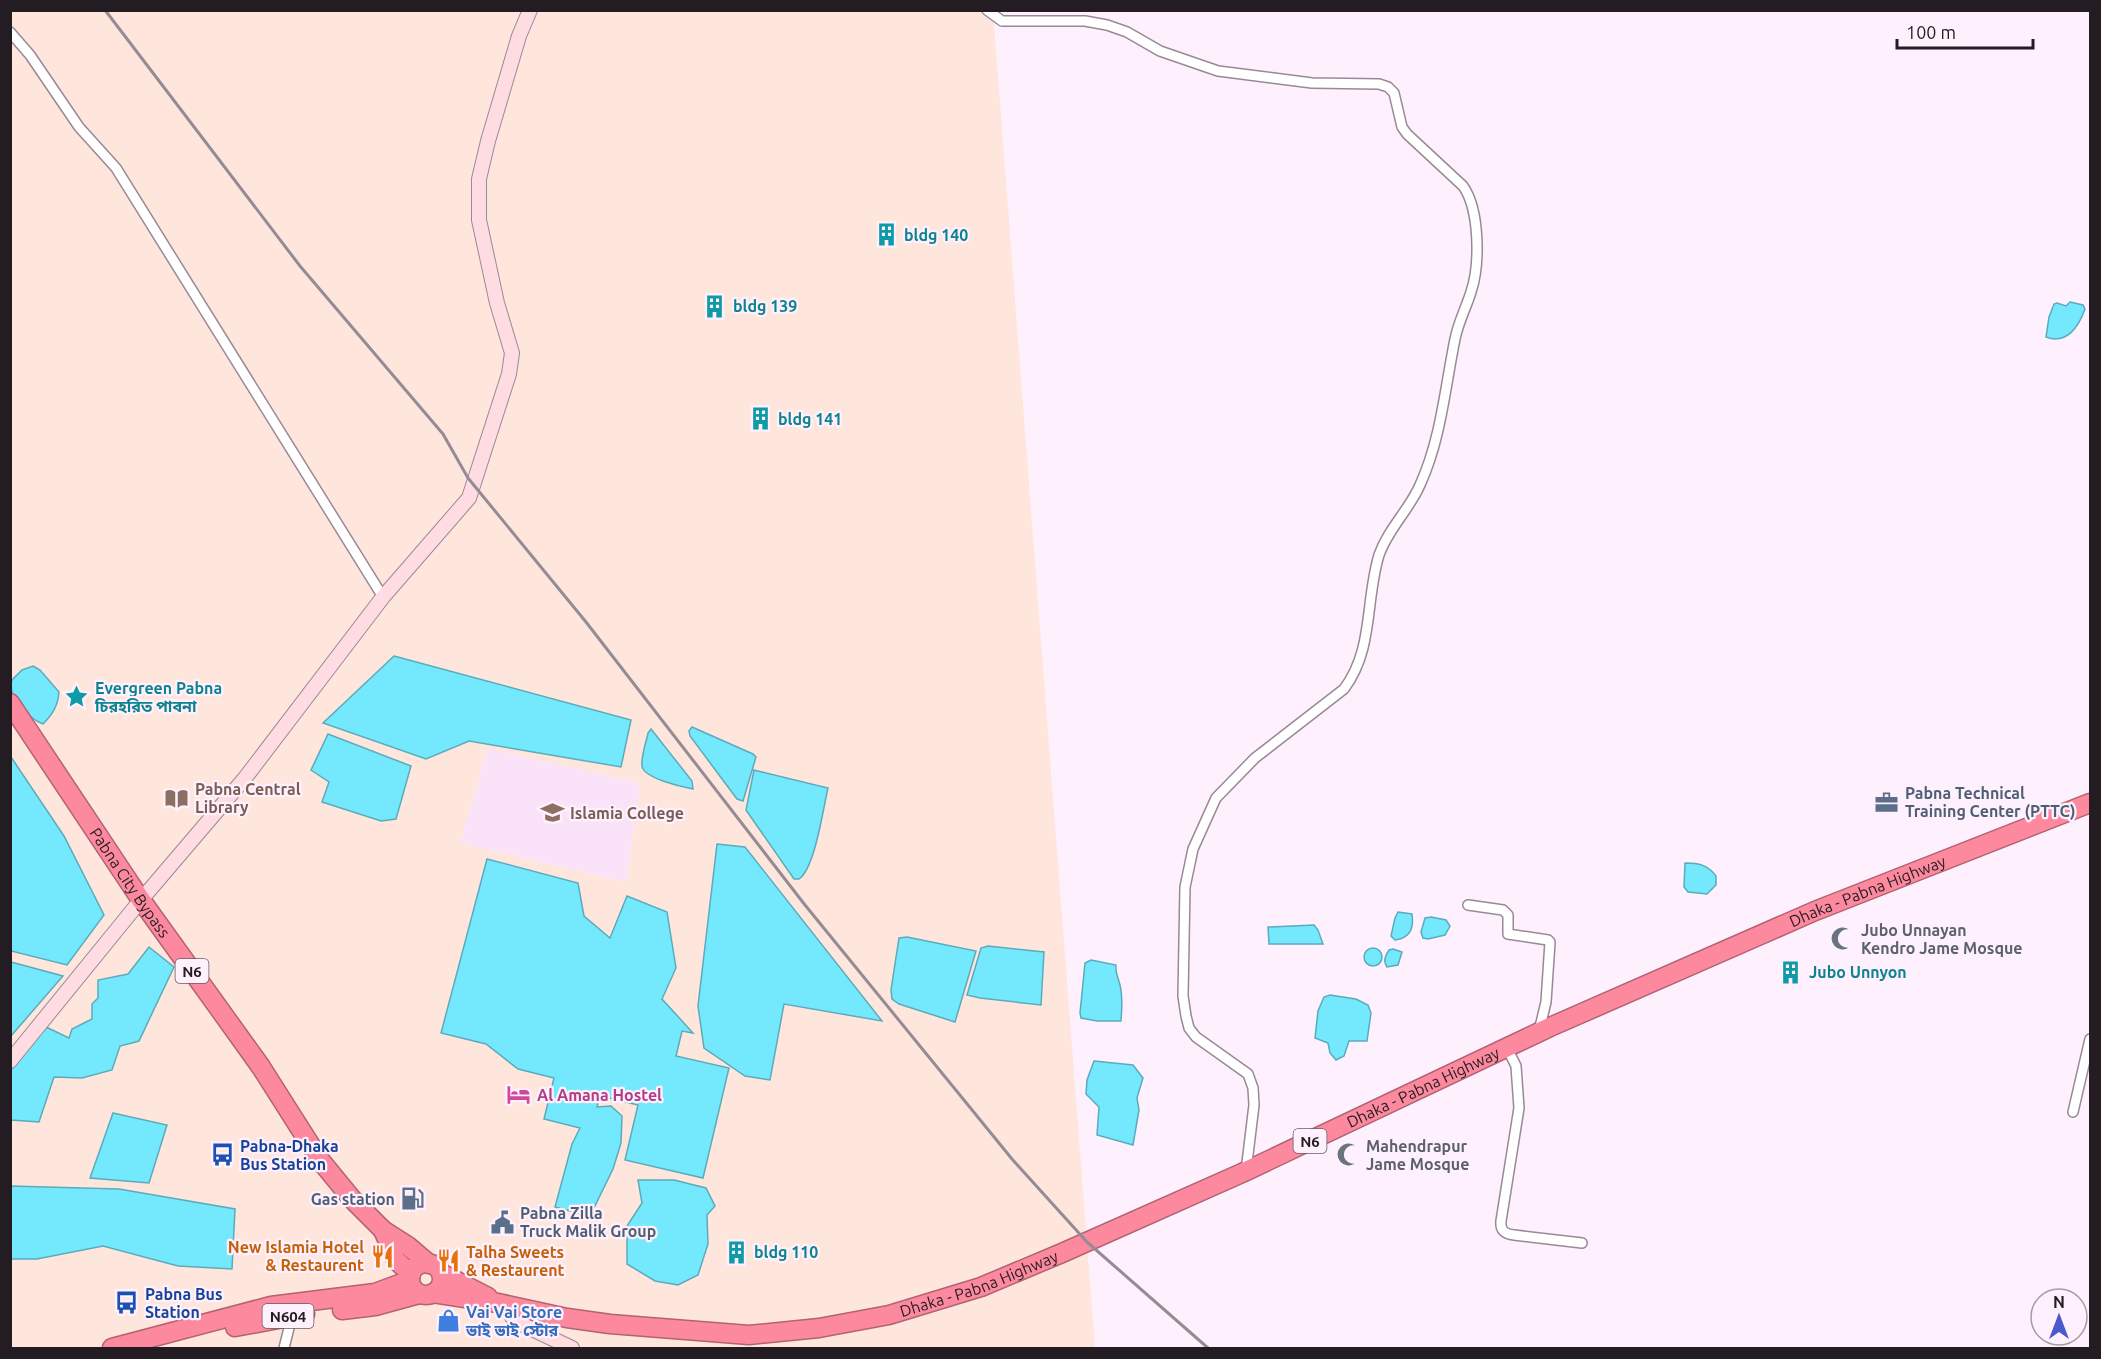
<svg xmlns="http://www.w3.org/2000/svg" width="2101" height="1359" font-family="Ubuntu,'Noto Sans Bengali',sans-serif">
<style>
.commercial{fill:#ffe6dd}
.built{fill:#fae3f9}
.water{fill:#74e8fc;stroke:#5cabbb;stroke-width:1.5}
.lines{fill:none;stroke-linecap:round;stroke-linejoin:round}
.street-casing{stroke:#988997;stroke-width:12}
.secondary-casing{stroke:#988997;stroke-width:16}
.highway-casing{stroke:#b16374;stroke-width:21}
.street{stroke:#fff;stroke-width:9}
.secondary{stroke:#fedce2;stroke-width:14}
.highway{stroke:#fd899f;stroke-width:18}
.rail{stroke:#958b94;stroke-width:3}
.labels{text-anchor:middle;dominant-baseline:central;stroke-width:4.5;stroke-linejoin:round;paint-order:stroke}
.shield{fill:#fef1fd;stroke:#655d64;stroke-width:1.5}
.shield-label{font-size:15px;font-weight:bold;fill:#231d23}
.culture-label{font-size:16px;font-weight:bold;fill:#0d838f;stroke:#fef1fd;text-anchor:start}
.education-label{font-size:16px;font-weight:bold;fill:#785e54;stroke:#fef1fd;text-anchor:start}
.service-label{font-size:16px;font-weight:bold;fill:#4e5e75;stroke:#fef1fd;text-anchor:start}
.street-label{font-size:16px;fill:#231d23;stroke:#fef1fd}
.worship-label{font-size:16px;font-weight:bold;fill:#5b616d;stroke:#fef1fd;text-anchor:start}
.hotel-label{font-size:16px;font-weight:bold;fill:#b23c85;stroke:#fef1fd;text-anchor:start}
.transit-label{font-size:16px;font-weight:bold;fill:#164399;stroke:#fef1fd;text-anchor:start}
.food-label{font-size:16px;font-weight:bold;fill:#c56008;stroke:#fef1fd;text-anchor:end}
.shop-label{font-size:16px;font-weight:bold;fill:#366cbe;stroke:#fef1fd;text-anchor:start}
</style>
<rect width="100%" height="100%" fill="#fef1fd"/>
<polygon class="commercial" points="10,11 993,11 1095,1348 11,1348"/>
<polygon class="built" points="488,749 640,783 626,882 460,843"/>
<g class="water">
<path d="M2070 302 2083 305 2085 309C2079 326 2067 345 2046 337L2049 317 2054 304 2057 303 2066 306Z"/>
<polygon points="394,656 631,720 621,767 469,741 426,759 323,723"/>
<path d="M33 666 40 670 59 692C58 706 52 715 43 724 28 718 7 697 12 680L22 670Z"/>
<polygon points="692,727 753,754 756,757 743,801 737,799 690,736 689,731"/>
<path d="M651 729 692 781 693 789C682 787 643 778 642 766 641 756 646 743 648 733Z"/>
<polygon points="328,734 411,766 396,819 381,821 322,802 329,782 311,770"/>
<polygon points="11,757 64,836 104,915 67,965 11,951"/>
<path d="M754 770 828 788C823 809 815 868 799 879H794L746 810Z"/>
<polygon points="717,844 745,847 882,1021 784,1004 770,1080 745,1076 704,1048 698,1006"/>
<polygon points="487,859 578,883 584,916 610,938 627,896 667,912 676,968 662,999 693,1033 682,1031 676,1056 729,1068 703,1178 625,1160 638,1105 600,1096 597,1107 611,1106 622,1116 621,1143 613,1169 590,1216 555,1207 572,1144 580,1128 544,1119 554,1078 518,1069 486,1044 441,1033"/>
<path d="M1685 863C1699 863 1708 865 1716 876V885L1707 894 1688 892 1684 887Z"/>
<path d="M1398 912 1412 914C1414 929 1410 938 1395 940L1391 936 1395 918Z"/>
<polygon points="1431,917 1446,920 1450,926 1445,935 1428,939 1423,938 1421,932 1425,918"/>
<polygon points="1314,925 1318,930 1323,944 1269,944 1268,927"/>
<polygon points="907,937 976,951 955,1022 899,1004 892,999 891,990 899,938"/>
<polygon points="988,946 1044,952 1041,1005 980,998 967,995 981,948"/>
<polygon points="149,947 174,967 139,1041 120,1046 112,1070 82,1078 54,1077 39,1122 11,1120 11,1070 46,1027 69,1038 72,1029 92,1019 92,1004 98,998 98,980 128,974"/>
<circle cx="1373" cy="957" r="9"/>
<path d="M1393 949 1402 952 1398 965 1387 967C1383 961 1385 956 1389 950Z"/>
<path d="M1091 960 1116 965C1115 973 1118 977 1120 985 1123 997 1122 1009 1121 1021H1097L1081 1018 1080 1013 1085 963Z"/>
<polygon points="11,962 63,976 11,1036 10,962"/>
<polygon points="1330,995 1356,999 1368,1005 1371,1013 1367,1041 1349,1041 1344,1056 1336,1060 1330,1053 1328,1043 1315,1038 1318,1011 1324,997"/>
<polygon points="1094,1061 1133,1065 1143,1078 1137,1098 1139,1110 1133,1145 1097,1135 1099,1107 1086,1094 1087,1080"/>
<polygon points="113,1113 167,1125 149,1183 90,1178"/>
<polygon points="674,1180 706,1188 715,1206 707,1215 708,1244 698,1275 678,1285 655,1281 627,1264 627,1226 642,1203 638,1180"/>
<polygon points="10,1186 119,1189 235,1209 232,1269 178,1266 103,1246 37,1259 11,1259"/>
</g>
<g class="lines">
<defs>
<g id="street">
<path d="M987 10 1002 21H1085L1107 25 1127 32 1160 51 1218 71 1312 83 1379 84 1388 87 1394 93 1402 127 1407 134 1463 186C1480 210 1480 265 1471 292 1466 308 1458 323 1455 339 1445 388 1441 439 1420 485 1409 510 1388 529 1379 555 1365 601 1374 649 1344 689L1255 758 1216 798 1193 849 1185 887 1183 996 1186 1016 1189 1028 1196 1037 1248 1074 1253 1088 1254 1105 1246 1171"/>
<polyline points="10,32 30,55 79,127 116,168 383,597"/>
<polyline points="1468,905 1503,910 1508,915 1508,934 1548,940 1550,942 1546,1002 1539,1031"/>
<path d="M1507 1048 1516 1066 1519 1108 1501 1221C1500 1231 1505 1234 1514 1235L1582 1243"/>
<polyline points="2073,1112 2090,1039"/>
<polyline points="284,1348 292,1316"/>
</g>
<g id="secondary">
<polyline points="10,1061 141,900 245,778 383,597 469,498 509,374 512,353 497,303 479,220 479,179 488,141 519,36 530,10"/>
<polyline points="509,1306 512,1317 517,1322 572,1348"/>
</g>
<g id="highway">
<path id="s1" d="M10 703 141 900 261 1067 320 1160 352 1199 383 1230 408 1246 429 1264"/>
<polyline points="383,1230 396,1260 411,1274"/>
<circle cx="426" cy="1279" r="16"/>
<polyline points="441,1273 488,1297"/>
<path id="s2" d="M433 1293 498 1303 567 1318 610 1324 749 1335 819 1328 889 1315 981 1287 1062 1253 1242 1173 1550 1027 1815 911 2090 803"/>
<polyline points="342,1310 375,1306 419,1294"/>
<polyline points="235,1327 305,1314"/>
<polyline points="112,1348 271,1306 375,1293 410,1280"/>
</g>
</defs>
<use href="#street" class="street-casing"/>
<use href="#secondary" class="secondary-casing"/>
<use href="#highway" class="highway-casing"/>
<use href="#street" class="street"/>
<use href="#secondary" class="secondary"/>
<use href="#highway" class="highway"/>
<polyline class="rail" points="105,10 300,266 443,434 468,478 586,622 805,905 1012,1159 1087,1242 1208,1348"/>
</g>
<defs>
<symbol id="building-bare" viewBox="-9 -9 18 18"><path d="M-4-6H4V6H1V3H-1V6H-4ZM-2.5-4.3h1.7v1.8h-1.7ZM.8-4.3h1.7v1.8H.8ZM-2.5-1h1.7V.8h-1.7ZM.8-1h1.7V.8H.8Z" fill="#0f9aa8" stroke="#fef1fd" stroke-width="2.5" paint-order="stroke"/></symbol>
<symbol id="sight-bare" viewBox="-9 -9 18 18"><path d="M0-6L1.8-2.2L6-1.7L2.9 1.2L3.7 5.4L0 3.3L-3.7 5.4L-2.9 1.2L-6-1.7L-1.8-2.2Z" fill="#0f9aa8" stroke="#fef1fd" stroke-width="2.5" paint-order="stroke"/></symbol>
<symbol id="library-bare" viewBox="-9 -9 18 18"><path d="M-6-4Q-3-5.5-.7-3.5V5Q-3 3-6 4ZM6-4Q3-5.5 .7-3.5V5Q3 3 6 4Z" fill="#8d6e63" stroke="#fef1fd" stroke-width="2.5" paint-order="stroke"/></symbol>
<symbol id="office-bare" viewBox="-9 -9 18 18"><path d="M-6-3h4V-5.5h4V-3h4V5H-6ZM-1-4.5V-3h2v-1.5ZM-6 0V1H6V0Z" fill="#5c6f8a" stroke="#fef1fd" stroke-width="2.5" paint-order="stroke"/></symbol>
<symbol id="university-bare" viewBox="-9 -9 18 18"><path d="M0-5L7-2L0 1L-7-2ZM-4 1L0 2.5L4 1V4Q0 6-4 4Z" fill="#8d6e63" stroke="#fef1fd" stroke-width="2.5" paint-order="stroke"/></symbol>
<symbol id="mosque-bare" viewBox="-9 -9 18 18"><path d="M3.5-4.9A6 6 0 1 0 3.5 4.9A5 5 0 1 1 3.5-4.9Z" fill="#6b7280" stroke="#fef1fd" stroke-width="2.5" paint-order="stroke"/></symbol>
<symbol id="hotel-bare" viewBox="-9 -9 18 18"><path d="M-6-4.5h1.5V1H6V5H4.5V3h-9V5H-6ZM-4 0a1.8 1.8 0 1 1 3.6 0ZM.5 0V-2.5h3Q6-2.5 6 0Z" fill="#d1479c" stroke="#fef1fd" stroke-width="2.5" paint-order="stroke"/></symbol>
<symbol id="bus-bare" viewBox="-9 -9 18 18"><path d="M-5-6H5V4H4V6H2V4H-2V6H-4V4H-5ZM-3.5-4V0h7V-4ZM-3.5 1.2v1.5H-2V1.2ZM2 1.2v1.5H3.5V1.2Z" fill="#1a4fb4" stroke="#fef1fd" stroke-width="2.5" paint-order="stroke"/></symbol>
<symbol id="fuel-bare" viewBox="-9 -9 18 18"><path d="M-5.5-6h7V0h2V4h1.3V-2.5L3-4.5l.8-.8L6-3V5H2.5V1h-1V6h-7ZM-4.2-4.7v3.2H.2V-4.7Z" fill="#5c6f8a" stroke="#fef1fd" stroke-width="2.5" paint-order="stroke"/></symbol>
<symbol id="civic-bare" viewBox="-9 -9 18 18"><path d="M-.6-6.5H3V-4.5H.6V-3L4-1V1h2V6H-6V1h2V-1L-.6-3ZM-1.2 2.5V6h2.4V2.5Z" fill="#5c6f8a" stroke="#fef1fd" stroke-width="2.5" paint-order="stroke"/></symbol>
<symbol id="restaurant-bare" viewBox="-9 -9 18 18"><path d="M-5-6h1v4h1v-4h1v4h1v-4h1v5L-1.5 .5V6h-2V.5L-5-1ZM5-6V6H3V1.5H1.5Q1.5-4 5-6Z" fill="#e8710a" stroke="#fef1fd" stroke-width="2.5" paint-order="stroke"/></symbol>
<symbol id="shop-bare" viewBox="-9 -9 18 18"><path d="M-5-2.5h2.3a2.7 3.5 0 0 1 5.4 0H5L5.5 6h-11ZM-1.5-2.5h3a1.5 2.3 0 0 0-3 0Z" fill="#3f7fe0" stroke="#fef1fd" stroke-width="2.5" paint-order="stroke"/></symbol>
</defs>
<g fill-rule="evenodd">
<use href="#building-bare" x="870" y="218" width="33" height="33"/>
<use href="#building-bare" x="698" y="290" width="33" height="33"/>
<use href="#building-bare" x="744" y="402" width="33" height="33"/>
<use href="#sight-bare" x="60" y="680" width="33" height="33"/>
<use href="#library-bare" x="160" y="782" width="33" height="33"/>
<use href="#office-bare" x="1870" y="786" width="33" height="33"/>
<use href="#university-bare" x="536" y="796" width="33" height="33"/>
<use href="#mosque-bare" x="1826" y="922" width="33" height="33"/>
<use href="#building-bare" x="1774" y="956" width="33" height="33"/>
<use href="#hotel-bare" x="502" y="1078" width="33" height="33"/>
<use href="#bus-bare" x="206" y="1138" width="33" height="33"/>
<use href="#mosque-bare" x="1332" y="1138" width="33" height="33"/>
<use href="#fuel-bare" x="396" y="1182" width="33" height="33"/>
<use href="#civic-bare" x="486" y="1206" width="33" height="33"/>
<use href="#building-bare" x="720" y="1236" width="33" height="33"/>
<use href="#restaurant-bare" x="366" y="1240" width="33" height="33"/>
<use href="#restaurant-bare" x="432" y="1244" width="33" height="33"/>
<use href="#bus-bare" x="110" y="1286" width="33" height="33"/>
<use href="#shop-bare" x="432" y="1304" width="33" height="33"/>
</g>
<g class="labels">
<g class="shield">
<rect x="175.5" y="959" width="33" height="24" rx="4.5"/>
<rect x="1293.5" y="1129" width="33" height="24" rx="4.5"/>
<rect x="262.5" y="1304" width="51" height="24" rx="4.5"/>
</g>
<g class="shield-label">
<text x="192" y="971">N6</text>
<text x="1310" y="1141">N6</text>
<text x="288" y="1316">N604</text>
</g>
<g class="culture-label">
<text x="904" y="235">bldg 140</text>
<text x="733" y="306">bldg 139</text>
<text x="778" y="419">bldg 141</text>
<text x="95" y="688">Evergreen Pabna<tspan x="95" dy="18">চিরহরিত পাবনা</tspan></text>
<text x="1809" y="972">Jubo Unnyon</text>
<text x="754" y="1252">bldg 110</text>
</g>
<g class="education-label">
<text x="195" y="789">Pabna Central<tspan x="195" dy="18">Library</tspan></text>
<text x="570" y="813">Islamia College</text>
</g>
<g class="service-label">
<text x="1905" y="793">Pabna Technical<tspan x="1905" dy="18">Training Center (PTTC)</tspan></text>
<text x="395" y="1199" text-anchor="end">Gas station</text>
<text x="520" y="1213">Pabna Zilla<tspan x="520" dy="18">Truck Malik Group</tspan></text>
</g>
<g class="street-label">
<text stroke="none"><textPath href="#s1" startOffset="216">Pabna City Bypass</textPath></text>
<text stroke="none"><textPath href="#s2" startOffset="1528">Dhaka - Pabna Highway</textPath></text>
<text stroke="none"><textPath href="#s2" startOffset="1042">Dhaka - Pabna Highway</textPath></text>
<text stroke="none"><textPath href="#s2" startOffset="556">Dhaka - Pabna Highway</textPath></text>
</g>
<g class="worship-label">
<text x="1861" y="930">Jubo Unnayan<tspan x="1861" dy="18">Kendro Jame Mosque</tspan></text>
<text x="1366" y="1146">Mahendrapur<tspan x="1366" dy="18">Jame Mosque</tspan></text>
</g>
<g class="hotel-label">
<text x="537" y="1095">Al Amana Hostel</text>
</g>
<g class="transit-label">
<text x="240" y="1146">Pabna-Dhaka<tspan x="240" dy="18">Bus Station</tspan></text>
<text x="145" y="1294">Pabna Bus<tspan x="145" dy="18">Station</tspan></text>
</g>
<g class="food-label">
<text x="364" y="1247">New Islamia Hotel<tspan x="364" dy="18">&amp; Restaurent</tspan></text>
<text x="466" y="1252" text-anchor="start">Talha Sweets<tspan x="466" dy="18">&amp; Restaurent</tspan></text>
</g>
<g class="shop-label">
<text x="466" y="1312">Vai Vai Store<tspan x="466" dy="18">ভাই ভাই স্টোর</tspan></text>
</g>
</g>
<rect width="2101" height="1359" fill="none" stroke="#231d23" stroke-width="24"/>
<g transform="translate(2059 1317)"><circle r="28" fill="#fef1fd" stroke="#a69ca6" stroke-width="1.5"/>
<path d="M0-4.5L10 22L0 15L-10 22Z" fill="#4c58cd"/>
<text y="-9" font-size="16" font-weight="bold" text-anchor="middle" fill="#231d23">N</text>
</g>
<path d="M1897 39v9h136v-9" fill="none" stroke="#231d23" stroke-width="3"/>
<text x="1906" y="39" font-size="18" fill="#231d23" stroke="#fef1fd" stroke-width="4.5" paint-order="stroke">100 m</text>
</svg>
